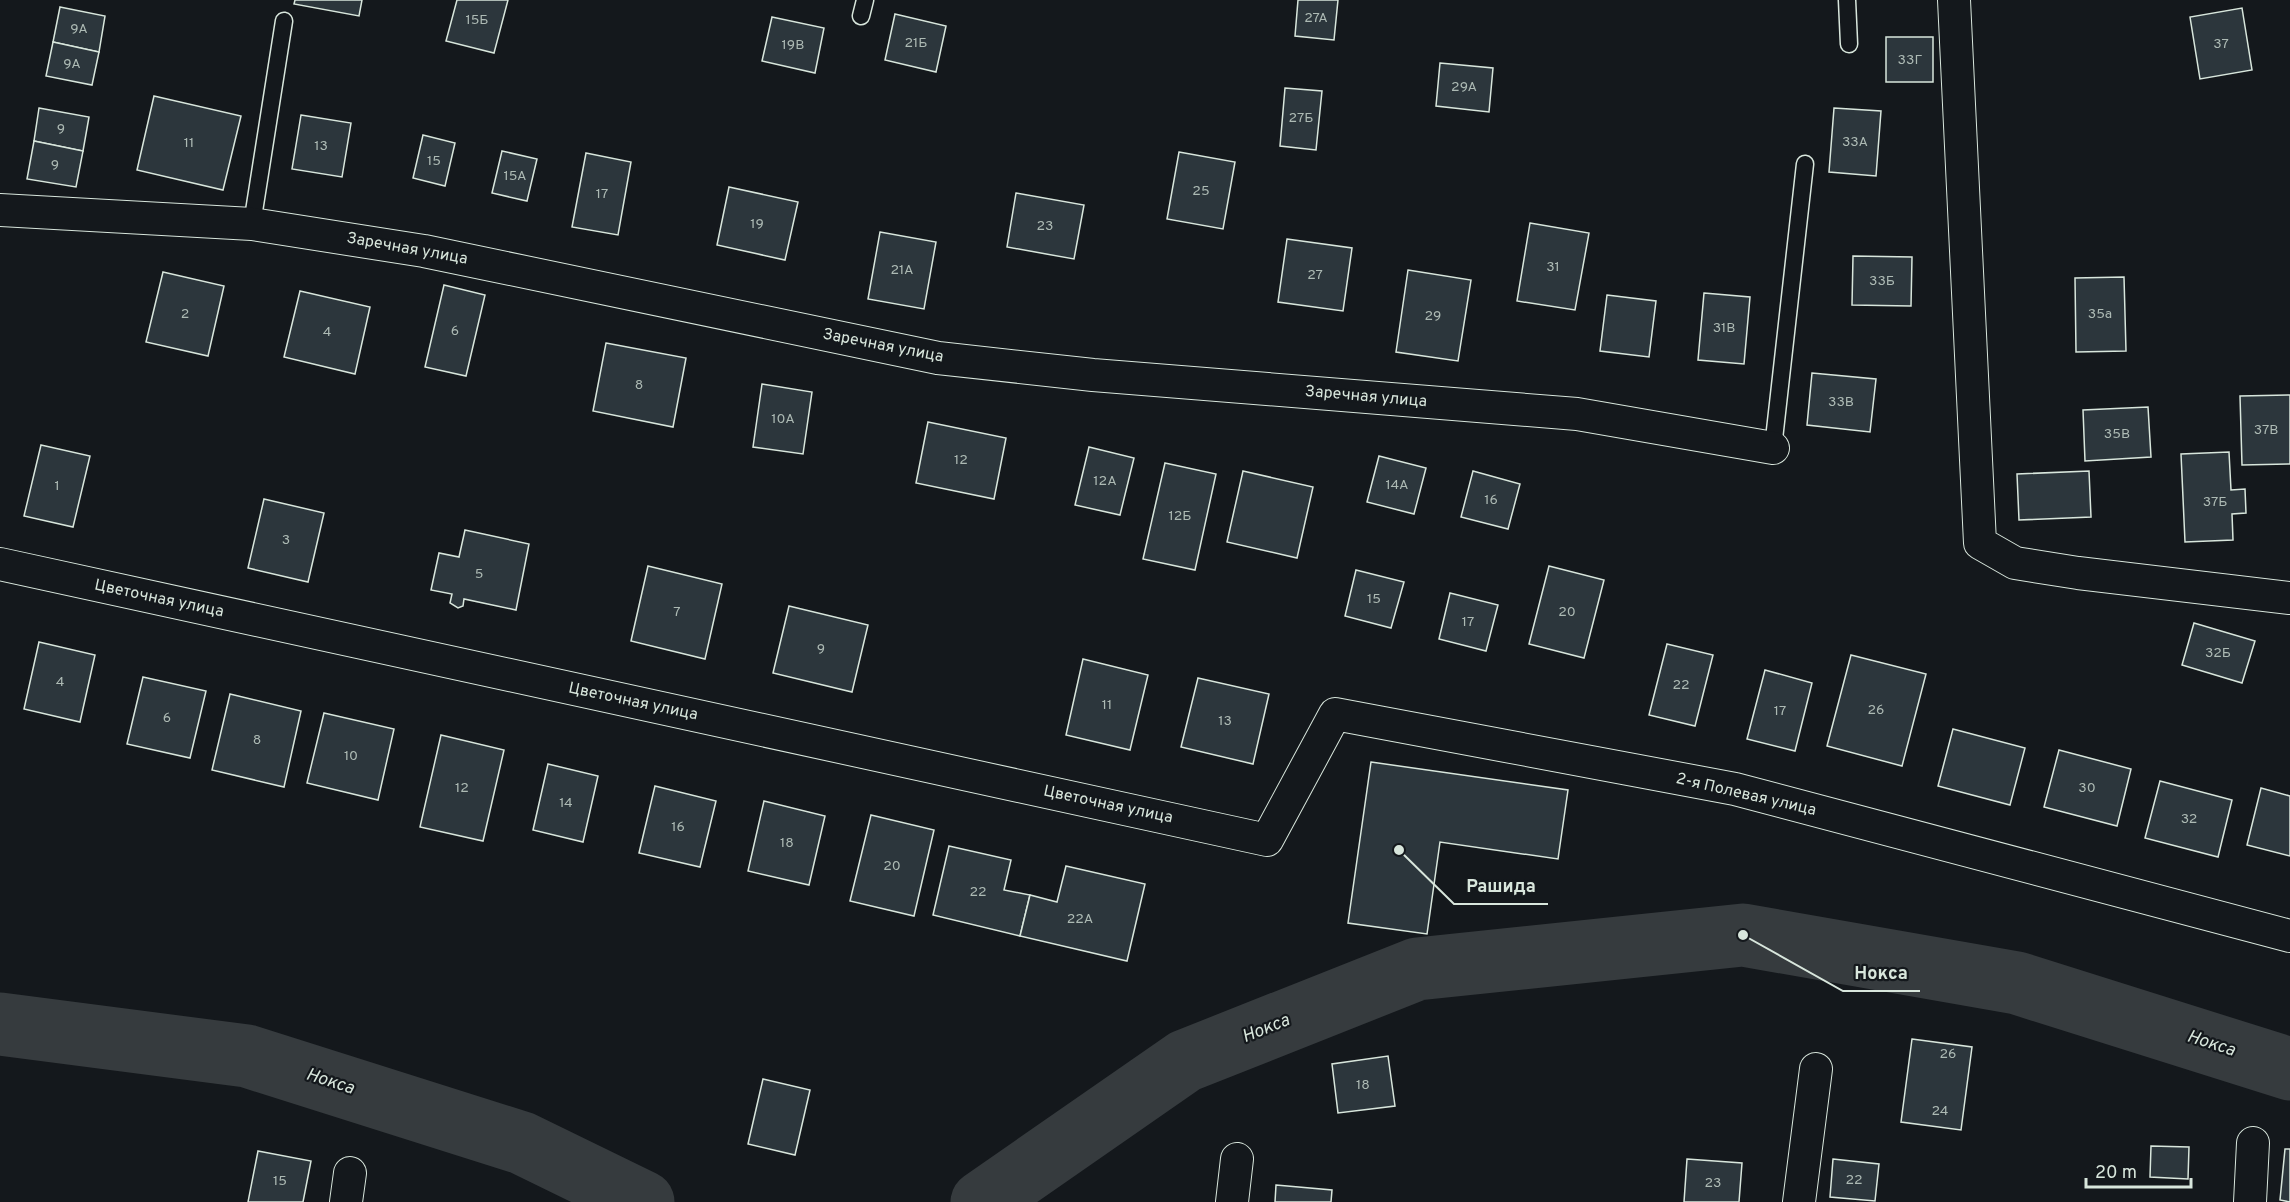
<svg xmlns="http://www.w3.org/2000/svg" width="2290" height="1202" font-family="Overpass,sans-serif">
<style>
.lines{fill:none;stroke-linecap:round;stroke-linejoin:round}
.river{stroke:#363b3e;stroke-width:63}
.building{fill:#2c363c;stroke:#d8e6dc;stroke-width:1.5}
.lane-casing{stroke:#d8e6dc;stroke-width:19}
.street-casing{stroke:#d8e6dc;stroke-width:34}
.lane{stroke:#14181c;stroke-width:16}
.street{stroke:#14181c;stroke-width:32}
.labels{text-anchor:middle;dominant-baseline:central;stroke-width:4.5;stroke-linejoin:round;paint-order:stroke}
.number-label{font-size:14px;fill:#adbab4}
.street-label{font-size:16px;fill:#d8e6dc;stroke:#14181c}
.water-label{font-size:18px;font-style:italic;fill:#d8e6dc;stroke:#14181c}
.leader{fill:none;stroke:#d8e6dc;stroke-width:2}
.callout-dot{fill:#d8e6dc;stroke:#14181c;stroke-width:2}
.callout-label{font-size:18px;text-anchor:middle;font-weight:bold;fill:#d8e6dc;stroke:#14181c;stroke-width:4.5;stroke-linejoin:round;paint-order:stroke}
</style>
<rect width="100%" height="100%" fill="#14181c"/>
<g class="lines">
<g class="river">
<polyline points="0,1024 247,1056 522,1143 643,1202"/>
<polyline points="982,1202 1185,1061 1417,969 1743,935 2017,983 2290,1069"/>
</g>
</g>
<g class="building">
<polygon points="295,0 362,0 359,16 294,4"/>
<polygon points="457,0 508,0 494,53 446,41"/>
<polygon points="1298,0 1338,0 1334,40 1295,36"/>
<polygon points="60,7 105,16 99,52 53,42"/>
<polygon points="2242,8 2252,70 2200,79 2190,17"/>
<polygon points="895,14 946,26 936,72 885,60"/>
<polygon points="772,17 824,28 815,73 762,61"/>
<rect x="1886" y="37" width="47" height="45"/>
<polygon points="53,42 99,52 92,85 46,76"/>
<polygon points="1440,63 1493,68 1489,112 1436,106"/>
<polygon points="1285,88 1322,91 1316,150 1280,146"/>
<polygon points="154,96 241,116 223,190 137,170"/>
<polygon points="39,108 89,117 83,151 34,141"/>
<polygon points="1834,108 1881,111 1876,176 1829,172"/>
<polygon points="301,115 351,123 342,177 292,169"/>
<polygon points="423,135 455,143 445,186 413,178"/>
<polygon points="34,141 83,151 76,187 27,179"/>
<polygon points="502,151 537,159 527,201 492,193"/>
<polygon points="1179,152 1235,162 1223,229 1167,219"/>
<polygon points="586,153 631,162 618,235 572,227"/>
<polygon points="729,187 798,202 785,260 717,245"/>
<polygon points="1016,193 1084,205 1074,259 1007,247"/>
<polygon points="1530,223 1589,233 1575,310 1517,301"/>
<polygon points="880,232 936,242 924,309 868,299"/>
<polygon points="1287,239 1352,248 1343,311 1278,302"/>
<polygon points="1853,256 1912,257 1911,306 1852,305"/>
<polygon points="1408,270 1471,280 1458,361 1396,352"/>
<polygon points="163,272 224,286 208,356 146,342"/>
<polygon points="2124,277 2126,351 2076,352 2075,278"/>
<polygon points="444,285 485,295 466,376 425,367"/>
<polygon points="300,291 370,307 355,374 284,357"/>
<polygon points="1704,293 1750,297 1744,364 1698,360"/>
<polygon points="1607,295 1656,301 1649,357 1600,351"/>
<polygon points="606,343 686,358 673,427 593,411"/>
<polygon points="1812,373 1876,379 1870,432 1807,425"/>
<polygon points="762,384 812,392 803,454 753,447"/>
<polygon points="2290,395 2290,464 2242,465 2240,396"/>
<polygon points="2148,407 2151,457 2085,461 2083,410"/>
<polygon points="928,422 1006,438 994,499 916,483"/>
<polygon points="41,445 90,456 73,527 24,516"/>
<polygon points="1089,447 1134,458 1120,515 1075,505"/>
<polygon points="2229,452 2231,490 2245,489 2246,513 2232,514 2233,540 2185,542 2181,454"/>
<polygon points="1379,456 1426,468 1414,514 1367,502"/>
<polygon points="1165,463 1216,474 1195,570 1143,559"/>
<polygon points="1243,471 1313,487 1297,558 1227,542"/>
<polygon points="1473,471 1520,484 1508,529 1461,517"/>
<polygon points="2089,471 2091,517 2019,520 2017,474"/>
<polygon points="264,499 324,513 308,582 248,568"/>
<polygon points="465,530 529,544 516,610 464,599 463,606 458,608 450,603 452,594 431,590 439,553 459,557"/>
<polygon points="648,566 722,584 705,659 631,641"/>
<polygon points="1549,566 1604,580 1584,658 1529,644"/>
<polygon points="1356,570 1404,582 1391,628 1345,616"/>
<polygon points="1450,593 1498,605 1486,651 1439,639"/>
<polygon points="789,606 868,625 852,692 773,673"/>
<polygon points="2194,623 2255,641 2242,683 2182,665"/>
<polygon points="39,642 95,655 80,722 24,709"/>
<polygon points="1667,644 1713,655 1695,726 1649,715"/>
<polygon points="1851,655 1926,674 1902,766 1827,746"/>
<polygon points="1083,659 1148,675 1130,750 1066,735"/>
<polygon points="1765,670 1812,683 1795,751 1747,739"/>
<polygon points="143,677 206,691 190,758 127,744"/>
<polygon points="1198,678 1269,694 1253,764 1181,747"/>
<polygon points="230,694 301,711 284,787 212,770"/>
<polygon points="324,713 394,729 378,800 307,783"/>
<polygon points="1953,729 2025,748 2010,805 1938,786"/>
<polygon points="441,735 504,750 483,841 420,827"/>
<polygon points="2059,750 2131,769 2117,826 2044,807"/>
<polygon points="1371,762 1568,790 1558,859 1440,842 1427,934 1348,923"/>
<polygon points="548,764 598,776 583,842 533,830"/>
<polygon points="2160,781 2232,800 2218,857 2145,838"/>
<polygon points="655,786 716,801 700,867 639,853"/>
<polygon points="2261,788 2290,796 2290,856 2247,845"/>
<polygon points="764,801 825,816 809,885 748,871"/>
<polygon points="871,815 934,830 914,916 850,901"/>
<polygon points="949,846 1011,860 1004,890 1030,895 1020,936 933,915"/>
<polygon points="1066,866 1145,884 1127,961 1020,936 1030,895 1057,902"/>
<polygon points="1912,1039 1972,1047 1961,1130 1901,1122"/>
<polygon points="1388,1056 1395,1106 1338,1113 1332,1064"/>
<polygon points="763,1079 810,1090 795,1155 748,1144"/>
<polygon points="2151,1146 2189,1147 2188,1179 2150,1177"/>
<polygon points="2285,1149 2290,1149 2290,1202 2280,1200"/>
<polygon points="258,1151 311,1161 303,1202 248,1202"/>
<polygon points="1687,1159 1742,1163 1739,1202 1684,1202"/>
<polygon points="1833,1159 1879,1164 1875,1201 1830,1197"/>
<polygon points="1276,1185 1332,1190 1331,1202 1275,1202"/>
</g>
<g class="lines">
<defs>
<g id="lane">
<polyline points="1847,0 1849,44"/>
<polyline points="861,16 865,0"/>
<polyline points="252,224 284,21"/>
<polyline points="1773,448 1805,164"/>
</g>
<g id="street">
<polyline points="1954,0 1980,543 2015,563 2078,573 2290,598"/>
<polyline points="0,210 252,224 424,251 938,358 1093,375 1577,414 1773,448"/>
<polyline points="0,564 1267,840 1335,714 1735,789 2290,936"/>
<polyline points="346,1202 350,1173"/>
<polyline points="1232,1202 1237,1159"/>
<polyline points="1799,1202 1816,1069"/>
<polyline points="2250,1202 2253,1143"/>
</g>
</defs>
<use href="#lane" class="lane-casing"/>
<use href="#street" class="street-casing"/>
<use href="#lane" class="lane"/>
<use href="#street" class="street"/>
</g>
<g class="labels">
<g class="number-label">
<text x="1316" y="18">27А</text>
<text x="477" y="20">15Б</text>
<text x="79" y="29">9А</text>
<text x="916" y="43">21Б</text>
<text x="2221" y="44">37</text>
<text x="793" y="45">19В</text>
<text x="1910" y="60">33Г</text>
<text x="72" y="64">9А</text>
<text x="1464" y="87">29А</text>
<text x="1301" y="118">27Б</text>
<text x="61" y="129">9</text>
<text x="1855" y="142">33А</text>
<text x="189" y="143">11</text>
<text x="321" y="146">13</text>
<text x="434" y="161">15</text>
<text x="55" y="165">9</text>
<text x="515" y="176">15А</text>
<text x="1201" y="191">25</text>
<text x="602" y="194">17</text>
<text x="757" y="224">19</text>
<text x="1045" y="226">23</text>
<text x="1553" y="267">31</text>
<text x="902" y="270">21А</text>
<text x="1315" y="275">27</text>
<text x="1882" y="281">33Б</text>
<text x="185" y="314">2</text>
<text x="2100" y="314">35а</text>
<text x="1433" y="316">29</text>
<text x="1724" y="328">31В</text>
<text x="455" y="331">6</text>
<text x="327" y="332">4</text>
<text x="639" y="385">8</text>
<text x="1841" y="402">33В</text>
<text x="783" y="419">10А</text>
<text x="2266" y="430">37В</text>
<text x="2117" y="434">35В</text>
<text x="961" y="460">12</text>
<text x="1105" y="481">12А</text>
<text x="1397" y="485">14А</text>
<text x="57" y="486">1</text>
<text x="1491" y="500">16</text>
<text x="2215" y="502">37Б</text>
<text x="1180" y="516">12Б</text>
<text x="286" y="540">3</text>
<text x="479" y="574">5</text>
<text x="1374" y="599">15</text>
<text x="677" y="612">7</text>
<text x="1567" y="612">20</text>
<text x="1468" y="622">17</text>
<text x="821" y="649">9</text>
<text x="2218" y="653">32Б</text>
<text x="60" y="682">4</text>
<text x="1681" y="685">22</text>
<text x="1107" y="705">11</text>
<text x="1876" y="710">26</text>
<text x="1780" y="711">17</text>
<text x="167" y="718">6</text>
<text x="1225" y="721">13</text>
<text x="257" y="740">8</text>
<text x="351" y="756">10</text>
<text x="462" y="788">12</text>
<text x="2087" y="788">30</text>
<text x="566" y="803">14</text>
<text x="2189" y="819">32</text>
<text x="678" y="827">16</text>
<text x="787" y="843">18</text>
<text x="892" y="866">20</text>
<text x="978" y="892">22</text>
<text x="1080" y="919">22А</text>
<text x="1948" y="1054">26</text>
<text x="1363" y="1085">18</text>
<text x="1940" y="1111">24</text>
<text x="1854" y="1180">22</text>
<text x="280" y="1181">15</text>
<text x="1713" y="1183">23</text>
</g>
<g class="street-label">
<text transform="translate(407 249) rotate(10)">Заречная улица</text>
<text transform="translate(883 346) rotate(11)">Заречная улица</text>
<text transform="translate(1366 397) rotate(5)">Заречная улица</text>
<text transform="translate(159 599) rotate(12)">Цветочная улица</text>
<text transform="translate(633 702) rotate(12)">Цветочная улица</text>
<text transform="translate(1746 795) rotate(13)">2-я Полевая улица</text>
<text transform="translate(1108 805) rotate(12)">Цветочная улица</text>
</g>
<g class="water-label">
<text transform="translate(1266 1029) rotate(-22)">Нокса</text>
<text transform="translate(2211 1044) rotate(18)">Нокса</text>
<text transform="translate(330 1082) rotate(18)">Нокса</text>
</g>
</g>
<path class="leader" d="M1399 850L1454 904H1548M1743 935L1843 991H1920"/>
<g class="callout-dot">
<circle cx="1399" cy="850" r="6"/>
<circle cx="1743" cy="935" r="6"/>
</g>
<g class="callout-label">
<text x="1501" y="892">Рашида</text>
<text x="1881" y="979">Нокса</text>
</g>
<path d="M2086 1178v9h105v-9" fill="none" stroke="#d8e6dc" stroke-width="3"/>
<text x="2095" y="1178" font-size="18" fill="#d8e6dc" stroke="#14181c" stroke-width="4.5" paint-order="stroke">20 m</text>
</svg>
